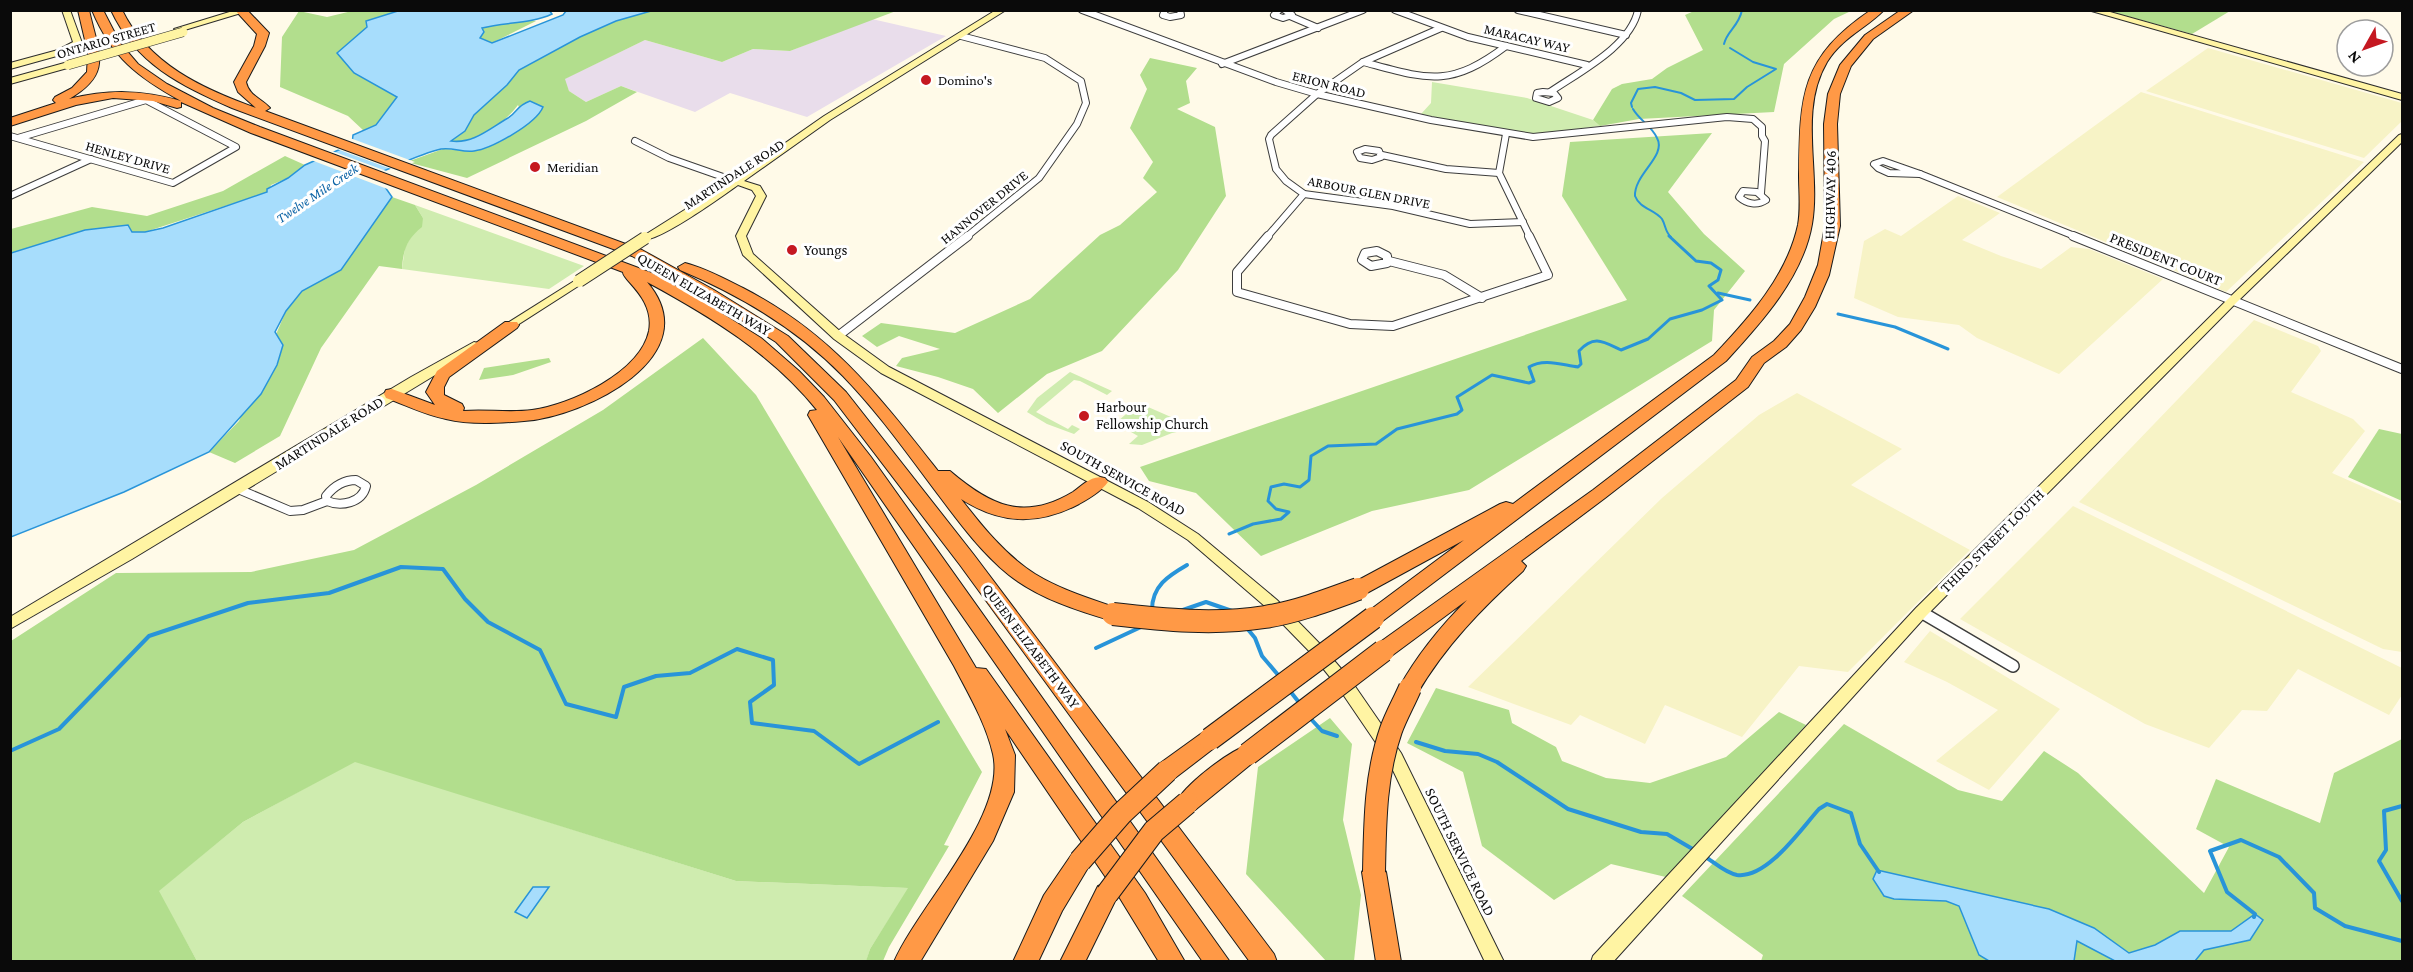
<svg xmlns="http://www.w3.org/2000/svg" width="2413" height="972" font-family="'Crimson Pro',serif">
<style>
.industrial{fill:#e9ddeb}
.farmland{fill:#f7f3c6}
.green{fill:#cfecaf}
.forest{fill:#b2de8d}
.water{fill:#a7ddfc;stroke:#2894d9;stroke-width:1.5}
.pier{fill:#fffae8}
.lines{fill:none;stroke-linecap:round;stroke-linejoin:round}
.stream-far2{stroke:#2894d9;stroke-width:2}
.stream-far1{stroke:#2894d9;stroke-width:3}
.stream{stroke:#2894d9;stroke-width:4}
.street-far2-casing{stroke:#3d3d3d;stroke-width:8}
.street-far1-casing{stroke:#3d3d3d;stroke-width:10}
.street-casing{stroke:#3d3d3d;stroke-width:14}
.secondary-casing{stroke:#2c2c2c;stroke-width:2}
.highway-casing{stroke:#1b1b1b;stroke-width:2}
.street-far2{stroke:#fff;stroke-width:6}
.street-far1{stroke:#fff;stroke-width:8}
.street{stroke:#fff;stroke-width:11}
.secondary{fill:#fff4a3;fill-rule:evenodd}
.highway{fill:#ff9946;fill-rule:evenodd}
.secondary-bridge-far1-casing{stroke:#2c2c2c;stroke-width:10;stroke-linecap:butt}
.secondary-bridge-casing{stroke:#2c2c2c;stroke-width:14;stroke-linecap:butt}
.highway-bridge-casing{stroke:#1b1b1b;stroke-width:24;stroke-linecap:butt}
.secondary-bridge-far1{stroke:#fff4a3;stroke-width:9}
.secondary-bridge{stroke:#fff4a3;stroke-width:12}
.highway-bridge{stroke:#ff9946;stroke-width:22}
.poi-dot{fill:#c51821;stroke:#fff;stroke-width:2}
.labels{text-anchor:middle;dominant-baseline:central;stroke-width:6;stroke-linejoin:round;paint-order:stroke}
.far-street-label{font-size:14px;fill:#0a0a0a;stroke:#fff}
.far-poi-label{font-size:14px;fill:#0a0a0a;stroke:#fff;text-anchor:start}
.far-water-label{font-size:14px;font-style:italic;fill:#0b63a5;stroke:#fff}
.street-label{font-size:15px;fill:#0a0a0a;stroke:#fff}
.poi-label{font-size:15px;fill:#0a0a0a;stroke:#fff;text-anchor:start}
</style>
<rect width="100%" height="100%" fill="#fffae8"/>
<polygon class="industrial" points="872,19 946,36 807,117 730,93 695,112 621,86 586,102 569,91 564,79 645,40 722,62 753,49 790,51"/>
<g class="farmland">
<polygon points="2208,48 2402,103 2402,121 2364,158 2146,91"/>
<polygon points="2141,92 2364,162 2226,292 1997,197"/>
<polygon points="1958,196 2000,213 1962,240 2001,256 2041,269 2071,247 2089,249 2163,279 2059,374 1977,338 1959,325 1898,317 1854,298 1864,241 1885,229 1901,236"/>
<polygon points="2254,320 2318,346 2321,351 2291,392 2353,419 2365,431 2332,473 2402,504 2402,652 2383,649 2079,502"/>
<polygon points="1797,393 1902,449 1851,485 1970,550 1848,672 1799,666 1742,737 1665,705 1645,744 1580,715 1571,725 1468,687 1662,498 1759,415"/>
<polygon points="2073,506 2402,668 2402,695 2389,715 2298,669 2267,711 2242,710 2209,748 2145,724 1960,619"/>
<polygon points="1930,631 2060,709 1989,790 1936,761 1998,710 1947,682 1904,662"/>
</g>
<g class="green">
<polygon points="1432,82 1527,98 1593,120 1600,126 1540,134 1512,133 1421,114 1431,103"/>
<polygon points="415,205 584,266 549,289 402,269 405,247 423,218"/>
<polygon points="1070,372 1112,391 1107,395 1080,381 1074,380 1036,412 1068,429 1072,425 1080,429 1074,434 1047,424 1027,412 1037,398"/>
<polygon points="1139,403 1196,428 1172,433 1142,445 1129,444 1138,436 1131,432 1135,429 1118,421"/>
<polygon points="355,761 736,881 909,888 870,949 866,962 197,961 158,891 243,822"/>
</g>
<g class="forest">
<path d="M651 10 896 11 790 51 753 49 722 62 645 40 565 79 569 91 586 102 621 86 637 92 586 121 467 178 407 162 443 149 473 151 483 149 500 142 527 124 518 105C504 124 474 144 450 141L465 131 474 115 507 85 519 70 580 37 616 21Z"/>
<polygon points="299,11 327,17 352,11 401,11 367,21 389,91 397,97 376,125 364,131 348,116 280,87 282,37"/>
<polygon points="1694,11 1851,11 1834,19 1784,64 1774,112 1639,119 1600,126 1593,120 1612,89 1622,84 1652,79 1667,68 1703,50 1685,15"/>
<polygon points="2108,11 2230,10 2230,11 2192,34"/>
<polygon points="529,20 536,21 492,43 479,38 484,32 481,28 501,23"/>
<polygon points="1150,58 1197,68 1186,81 1190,103 1177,109 1215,127 1226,196 1178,270 1102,351 1047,374 998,413 973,389 938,377 896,366 902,358 940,349 899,336 877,347 862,336 881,323 955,333 1030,299 1100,235 1120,225 1157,192 1143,178 1153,162 1130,128 1147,89 1140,75"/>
<polygon points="1712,133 1668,192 1704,234 1745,271 1714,310 1712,341 1469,490 1372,511 1261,556 1196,493 1149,481 1140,467 1627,300 1562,196 1570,142"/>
<polygon points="285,156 305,165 288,178 271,185 268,192 145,232 132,232 128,225 85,230 11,253 11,229 92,207 147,216 223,191"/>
<path d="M392 197 415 205 423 218 422 227C407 239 403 250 402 269L379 266 321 348 280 436 235 463 209 452 239 421 286 311 302 291 341 270Z"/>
<polygon points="703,338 756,395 982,772 944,845 949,846 889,947 883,961 866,961 870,949 908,888 736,881 355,762 243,822 159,891 197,961 11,961 11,641 116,573 251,572 354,550 476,485 603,410"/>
<polygon points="549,358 551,362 513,375 479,380 484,368"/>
<polygon points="2379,429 2402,434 2402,501 2348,477"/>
<polygon points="1436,688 1509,710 1512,723 1556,747 1562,761 1606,778 1650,783 1726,757 1779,712 1806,725 1670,878 1611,864 1554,900 1482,846 1463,772 1407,743"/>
<polygon points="1330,718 1352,744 1343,820 1361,895 1354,961 1326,961 1246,874 1258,767"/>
<polygon points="1844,724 1958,790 2002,801 2044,751 2078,773 2204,893 2229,847 2196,829 2216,779 2320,823 2334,773 2402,739 2402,961 1761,961 1763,955 1682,896"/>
</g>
<g class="water">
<path d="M401 10H549L552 14C531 24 505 22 482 28L484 32 480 38 492 43 563 15 566 11H651L616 21 580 37 519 70 507 85 474 115 465 131 451 141C473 144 489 129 508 118 518 112 516 106 530 101L543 107C536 124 491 149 474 151 463 153 453 147 441 149 419 154 397 166 376 174L392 197 341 270 302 291 286 311 275 332 283 345 277 365 261 394 209 452 124 492 11 537V253L85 230 128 225 132 232H145L163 228 267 192V189L288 178 305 165 352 144 353 135 376 125 397 97 354 73 337 53 367 27 366 21Z"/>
<polygon points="1877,870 2049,909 2094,928 2129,953 2155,945 2180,931 2231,931 2255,914 2263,920 2250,940 2204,950 2195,961 2115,961 2077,941 2074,961 1989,961 1979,955 1959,906 1946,901 1894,899 1884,896 1873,879"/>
<polygon points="533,887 549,887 527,918 515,912"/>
</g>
<g class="pier">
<polygon points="350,138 415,162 394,170 337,149 350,142"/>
<polygon points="332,151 389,172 380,176 390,190 311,160"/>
</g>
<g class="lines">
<g class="stream-far2">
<path d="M1724 44C1727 31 1739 26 1742 10"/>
<polyline points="1632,107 1631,103 1638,89 1655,87 1681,93 1695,100 1734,99 1747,87 1776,69 1753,62 1730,48"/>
<path d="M1633 109C1639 120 1652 126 1657 138 1667 156 1634 174 1635 196 1640 209 1654 209 1662 219 1666 226 1665 232 1671 237"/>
</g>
<g class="stream-far1">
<polyline points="1718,293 1750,300"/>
<polyline points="1838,314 1895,327 1948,349"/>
<path d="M1229 534 1253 524 1281 519 1289 512 1276 509 1268 501 1271 487 1284 484 1300 487 1309 480 1311 456 1328 446 1376 444 1397 429 1457 414 1462 410 1457 397 1492 375 1529 383 1534 381 1529 367C1544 358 1562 365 1578 367L1581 364 1579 351C1594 334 1604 342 1621 350L1648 339 1670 319 1702 310 1722 300 1709 286 1718 280 1721 270 1711 263 1696 261 1669 236"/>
</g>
<g class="stream">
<path d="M1152 610C1152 586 1168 576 1187 565"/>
<polyline points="1180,611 1206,602 1232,611"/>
<polyline points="1246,627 1255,638 1262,656 1279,676"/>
<polyline points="1096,648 1141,627"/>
<polyline points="1290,691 1301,705"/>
<polyline points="1310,718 1322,731 1337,736"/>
<polyline points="1416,742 1445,751 1478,754 1497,762 1568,809 1641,832 1667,834 1696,851"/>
<polyline points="10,751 59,729 149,636 248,603 329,593 401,567 443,569 465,599 488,622 540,650 566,704 616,717 624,687 656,676 690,673 737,649 773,660 774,685 750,702 752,723 814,731 859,764 938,722"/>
<polyline points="2402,806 2384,811 2386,850 2379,861 2402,901"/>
<path d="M1704 856C1714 862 1725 873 1737 875 1767 879 1801 829 1819 809L1827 804 1851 813 1860 844 1879 872"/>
<polyline points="2254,917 2255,914 2227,892 2210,851 2241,840 2279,857 2314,893 2315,908 2345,926 2402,941"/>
</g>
<defs>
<g id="street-far2">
<polyline points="1082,10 1276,82 1317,94 1431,120 1533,137 1727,117 1753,119 1762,127 1762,136 1765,141 1761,193"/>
<polyline points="1165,10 1163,15 1170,17 1181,15 1180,10"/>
<polyline points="1279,10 1274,15 1283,18 1292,15 1285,10"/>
<polyline points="1395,10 1468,37 1587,65"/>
<polyline points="1518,10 1626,35"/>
<polyline points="1290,16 1318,28"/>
<polyline points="1441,28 1363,62 1317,94 1271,135 1269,139 1276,169 1286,181 1304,194 1393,206 1470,224 1523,222"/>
<polyline points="961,36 1045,58 1081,81 1086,103 1077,124 1039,178 966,237"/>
<path d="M1363 62C1427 79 1449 89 1506 46"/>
<polyline points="1222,64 1363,10"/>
<polygon points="1543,92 1554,93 1558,98 1549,102 1536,98 1537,93"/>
<path d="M1550 92C1579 72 1631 46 1638 10"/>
<polyline points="1506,134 1499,173 1530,237"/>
<polyline points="10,136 173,183 236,147 146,100 18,138"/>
<polyline points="635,141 669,158 726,178"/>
<polygon points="1365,149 1379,151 1381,157 1372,160 1360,158 1357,152"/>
<polyline points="1382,155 1446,169 1499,173"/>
<polygon points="1883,161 1920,174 1889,173 1878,168 1874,164"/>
<polyline points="1920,174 2077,237"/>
<path d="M1743 191 1757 192 1766 200C1757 206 1747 204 1739 197Z"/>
<polyline points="10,196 91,159"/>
<polyline points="1267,237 1304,194"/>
</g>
<g id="street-far1">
<polyline points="1268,236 1237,272 1237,292 1350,324 1393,326 1548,275 1529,236"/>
<polyline points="2073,236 2402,369"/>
<polygon points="1377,251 1387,256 1387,263 1371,266 1362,260 1365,253"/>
<polyline points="1389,261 1444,275 1482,298"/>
<polyline points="838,336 968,236"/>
<path d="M356 480 366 486C362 503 341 507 327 501L326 496C334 486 343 480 356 480Z"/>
<polyline points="238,489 290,511 303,510 327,501"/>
</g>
<polyline id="street" points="1921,612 2013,666"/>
<g id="secondary">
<polygon points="62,10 70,10 82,43 81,45 64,54 10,69 10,63 58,50 73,42"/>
<polygon points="236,10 251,10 178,32 174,29"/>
<path d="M996 10H1006L830 120 744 181 760 186 766 196 746 236 753 254 842 333 889 367 1148 502 1198 534 1277 600 1319 643 1350 679 1401 753 1504 962H1485L1389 762 1338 687 1309 651 1267 608 1188 540 1138 508 881 373 834 339 743 255 736 236 756 196 752 190 738 185C721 197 658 243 641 240L640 238 729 182 722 180V176L735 178 824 116Z"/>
<polygon points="2088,10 2103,10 2402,94 2402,100"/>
<polygon points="68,62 72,65 71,67 10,84 10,78"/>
<polygon points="2402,134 2402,142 2237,302 1926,616 1613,962 1591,962 1593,956 1916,608 2229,298 2399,135"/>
<polygon points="579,278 585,281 583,283 505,333 501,335 495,331"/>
<polygon points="474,342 478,343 480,346 478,349 132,559 10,629 10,617 411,377"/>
</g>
<g id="highway">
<path d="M78 10H89C98 52 114 73 69 99 109 89 142 90 181 101 138 77 112 58 92 10H103L120 43 138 64 167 84 213 108 260 127 652 273 696 297 761 338 799 371 824 397 871 457 1230 962H1203L838 437 976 668 986 669 1145 893 1185 962H1159L1118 895 1085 962H1060L1098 886 1107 883 1111 885 1005 729 1015 755 1014 792 993 841 920 962H894C919 905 1007 816 993 754 986 723 968 693 954 666L808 415 810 411 817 410C772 354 710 316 647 282 710 356 584 417 524 421 500 423 470 425 446 419 425 415 406 405 386 398L384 394 386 390 392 389 435 405 426 392 437 371 505 322H517L519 325 517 328 449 377 444 387V395L462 404 464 408 463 411C486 409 509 413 532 410 570 405 640 373 649 331 655 298 622 280 623 272L251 133 181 102V107L177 108 153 101 113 98 76 105 10 126V118L56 103 53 100 55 97 72 88 87 72 88 53Z"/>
<path d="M111 10H122C148 64 203 89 256 108L238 92 234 82 254 46 257 34 235 10H247L269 33 265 46 246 82C249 96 261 98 270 108L265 111 642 250 714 290 788 336 846 392 974 555 1274 954 1277 962H1250L960 565 834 400 776 342 704 296 632 256 232 108C180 85 136 64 111 10Z"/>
<path d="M1871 10H1884C1865 29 1843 37 1827 62 1798 111 1821 172 1812 224 1803 277 1761 323 1726 361L1380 623 1373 625 1366 623 1363 618 1366 613 1464 540 1365 594 1358 596 1351 594 1348 589 1351 584 1500 504 1506 502 1513 504 1714 355C1749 318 1787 276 1798 225 1801 209 1799 192 1799 175 1800 96 1800 58 1871 10Z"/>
<path d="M1901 10H1914L1873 39 1851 66 1840 94 1837 124 1840 226 1829 275 1815 307 1801 330 1786 347 1764 363 1748 387 1605 498 1521 561 1526 566 1523 571C1482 608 1445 646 1417 694L1410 696 1403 694 1399 688C1417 655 1441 626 1467 600L1390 657 1383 659 1376 657 1373 651 1376 645 1593 490 1736 380 1752 357 1774 341 1790 324 1805 297 1818 265 1825 226 1824 124 1828 94 1840 65 1865 35Z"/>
<path d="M685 263C705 268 725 279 743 288 831 333 879 396 938 471H950C990 505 1023 522 1073 492 1083 485 1092 474 1105 478L1108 482C1102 491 1088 499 1079 504 1037 526 1000 524 961 499 982 526 1005 555 1035 574 1061 590 1091 599 1120 609L1123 614 1120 619 1113 621C1078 611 1038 598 1009 575 982 553 961 525 940 497 909 456 879 413 843 376 797 329 740 295 680 270L678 267Z"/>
<polygon points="1210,730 1218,733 1221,739 1218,745 1175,778 1167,780 1159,778 1156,771 1159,764 1202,733"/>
<path d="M1248 745 1256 748 1259 754 1256 760 1195 810 1187 813 1179 810 1176 803C1184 785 1229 751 1248 745Z"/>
<polygon points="1080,851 1088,854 1092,861 1062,911 1038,962 1013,962 1044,895 1072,854"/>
<polygon points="1374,861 1382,865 1386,872 1401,962 1376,962 1362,872 1366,865"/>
</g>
</defs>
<use href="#street-far2" class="street-far2-casing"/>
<use href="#street-far1" class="street-far1-casing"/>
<use href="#street" class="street-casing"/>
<use href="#secondary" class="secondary-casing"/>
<use href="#highway" class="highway-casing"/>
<use href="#street-far2" class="street-far2"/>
<use href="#street-far1" class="street-far1"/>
<use href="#street" class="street"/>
<use href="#secondary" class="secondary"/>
<use href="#highway" class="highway"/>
<defs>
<polyline id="secondary-bridge-far1" points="68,65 183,32"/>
<polyline id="secondary-bridge" points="579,281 645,238"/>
<g id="highway-bridge">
<path d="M1113 614C1164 620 1215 625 1265 617 1297 612 1328 600 1358 589"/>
<polyline points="1210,739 1373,618"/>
<polyline points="1248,754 1383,651"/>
<polyline points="1080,861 1121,814 1167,771"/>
<path d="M1374 872C1375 824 1375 776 1391 730 1396 716 1404 702 1410 688"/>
<polyline points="1107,894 1154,831 1187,803"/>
</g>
</defs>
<use href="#secondary-bridge-far1" class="secondary-bridge-far1-casing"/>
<use href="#secondary-bridge" class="secondary-bridge-casing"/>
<use href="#highway-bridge" class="highway-bridge-casing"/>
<use href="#secondary-bridge-far1" class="secondary-bridge-far1"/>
<use href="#secondary-bridge" class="secondary-bridge"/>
<use href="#highway-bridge" class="highway-bridge"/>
</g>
<g class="poi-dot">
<circle cx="926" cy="80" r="6"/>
<circle cx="535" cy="167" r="6"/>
<circle cx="792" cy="250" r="6"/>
<circle cx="1084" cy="416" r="6"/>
</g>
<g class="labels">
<g class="far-street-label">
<text transform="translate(1527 38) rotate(13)">MARACAY WAY</text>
<text transform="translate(106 40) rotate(-16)">ONTARIO STREET</text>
<text transform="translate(1329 84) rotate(14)">ERION ROAD</text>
<text transform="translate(128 157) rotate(16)">HENLEY DRIVE</text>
<text transform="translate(734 174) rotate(-33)">MARTINDALE ROAD</text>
<text transform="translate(1369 192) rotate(11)">ARBOUR GLEN DRIVE</text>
<text transform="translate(984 207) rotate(-39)">HANNOVER DRIVE</text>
</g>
<g class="far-poi-label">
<text x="938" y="80">Domino's</text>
<text x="547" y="167">Meridian</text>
</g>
<g class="far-water-label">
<text transform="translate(317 193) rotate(-34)">Twelve Mile Creek</text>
</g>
<g class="street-label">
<text transform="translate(1830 195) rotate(-89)">HIGHWAY 406</text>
<text transform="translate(2166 259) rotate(22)">PRESIDENT COURT</text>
<text transform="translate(704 294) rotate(30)">QUEEN ELIZABETH WAY</text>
<text transform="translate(329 433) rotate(-32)">MARTINDALE ROAD</text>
<text transform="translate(1123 478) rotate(29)">SOUTH SERVICE ROAD</text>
<text transform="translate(1992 541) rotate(-45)">THIRD STREET LOUTH</text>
<text transform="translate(1031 646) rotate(53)">QUEEN ELIZABETH WAY</text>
<text transform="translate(1460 852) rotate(64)">SOUTH SERVICE ROAD</text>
</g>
<g class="poi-label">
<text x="804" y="250">Youngs</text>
<text x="1096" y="407">Harbour<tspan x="1096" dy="17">Fellowship Church</tspan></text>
</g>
</g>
<rect width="2413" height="972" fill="none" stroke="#0a0a0a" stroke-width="24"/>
<g transform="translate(2365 48) rotate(230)"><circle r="28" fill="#ffffff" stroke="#9d9d9d" stroke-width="1.5"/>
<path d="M0-4.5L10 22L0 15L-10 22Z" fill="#c51821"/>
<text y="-9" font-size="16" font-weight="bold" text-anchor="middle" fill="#0a0a0a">N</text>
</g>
</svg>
